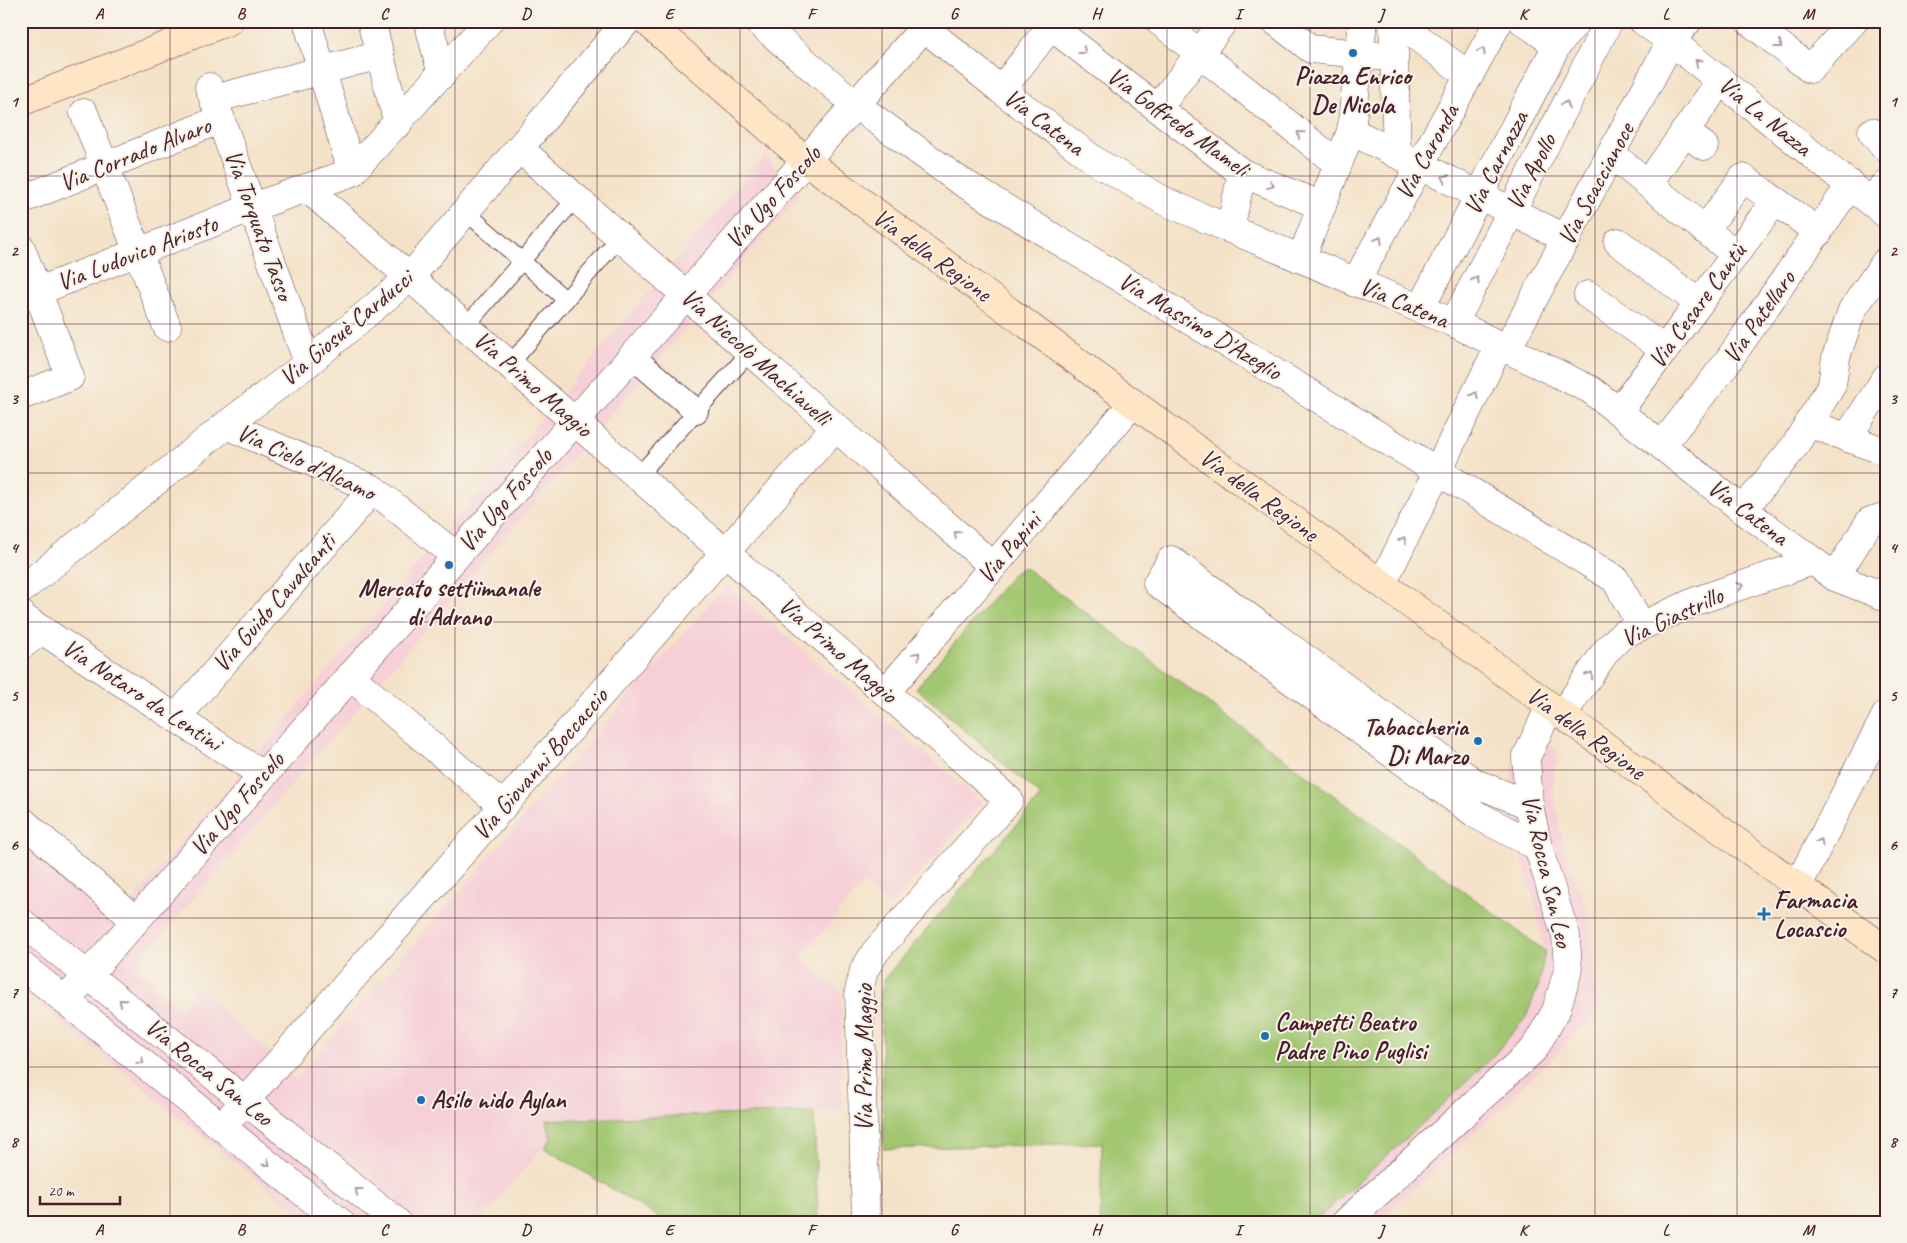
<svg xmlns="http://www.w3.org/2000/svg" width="1907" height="1243" font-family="Caveat,sans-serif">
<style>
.built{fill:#f6cfd7}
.green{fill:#a2c771;stroke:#76734e}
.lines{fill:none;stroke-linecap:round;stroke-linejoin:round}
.service-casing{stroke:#643c43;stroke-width:18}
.pedestrian-casing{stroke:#643c43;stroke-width:26}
.minor-casing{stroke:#643c43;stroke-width:29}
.secondary-casing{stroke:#643c43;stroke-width:29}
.service{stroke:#fff;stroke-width:16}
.pedestrian{stroke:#fff;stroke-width:24}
.minor{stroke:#fff;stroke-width:28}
.secondary{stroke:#fee5c5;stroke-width:28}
.oneway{stroke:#ae9aa0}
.grid{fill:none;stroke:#4a1f2b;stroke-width:1;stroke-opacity:0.55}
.poi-dot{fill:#1f6fb2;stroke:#f7f3e8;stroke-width:2}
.labels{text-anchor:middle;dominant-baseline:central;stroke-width:4;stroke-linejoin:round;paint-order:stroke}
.poi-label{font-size:25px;font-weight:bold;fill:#4a1f2b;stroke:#f7f3e8;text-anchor:start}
.street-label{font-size:25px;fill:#4a1f2b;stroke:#f7f3e8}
.neatline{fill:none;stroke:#4a1f2b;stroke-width:2}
.grid-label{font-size:16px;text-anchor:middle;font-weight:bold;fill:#4a1f2b}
</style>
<rect width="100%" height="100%" fill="#f7f3e8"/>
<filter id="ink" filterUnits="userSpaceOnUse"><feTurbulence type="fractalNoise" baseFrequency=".02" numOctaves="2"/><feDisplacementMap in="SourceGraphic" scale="10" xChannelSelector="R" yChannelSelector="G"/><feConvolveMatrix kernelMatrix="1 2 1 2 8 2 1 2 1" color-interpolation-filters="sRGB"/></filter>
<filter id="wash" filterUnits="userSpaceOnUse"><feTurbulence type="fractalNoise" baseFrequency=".0096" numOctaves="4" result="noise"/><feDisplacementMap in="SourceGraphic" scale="20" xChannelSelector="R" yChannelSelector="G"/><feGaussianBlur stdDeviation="1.12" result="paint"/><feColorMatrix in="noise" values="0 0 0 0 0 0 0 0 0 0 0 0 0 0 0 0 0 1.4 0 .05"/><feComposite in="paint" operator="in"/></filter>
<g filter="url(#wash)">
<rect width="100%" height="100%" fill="#f4e2c8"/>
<g class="built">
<polygon points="765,155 800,195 134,968 180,1008 198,988 265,1048 295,1080 726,585 982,802 891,906 863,883 801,958 841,993 843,1111 548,1120 551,1139 478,1222 310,1222 21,990 21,842 103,914 112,925"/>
<polygon points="1524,726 1559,751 1555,766 1553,794 1566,855 1587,910 1597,1001 1595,1016 1499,1110 1378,1222 1314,1222 1436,1111 1492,1057 1526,1017 1539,984 1545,951 1534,901 1523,863 1510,779"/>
</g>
<g class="green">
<polygon points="1024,567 1545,951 1539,984 1526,1017 1492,1057 1436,1111 1314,1222 1100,1222 1102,1143 884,1149 881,995 885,978 1041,796 916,688 1014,573"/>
<polygon points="814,1112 818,1222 667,1222 544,1148 551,1139 547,1120"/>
</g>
</g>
<g filter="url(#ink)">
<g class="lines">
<defs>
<g id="service">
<polyline points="465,211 566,300"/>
<polyline points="466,326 576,198"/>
<polyline points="510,364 620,237"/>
<polyline points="638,476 750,352"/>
</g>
<polyline id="pedestrian" points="632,356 696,411"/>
<g id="minor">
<polyline points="307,21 352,172"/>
<polyline points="371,21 398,124"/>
<polyline points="428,21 442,75"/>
<polyline points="757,21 856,105 957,179 1615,579 1641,625"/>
<polyline points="916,21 1001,90 1098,163 1166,202 1454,323 1591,390 1743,510 1835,577 1886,597"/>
<polyline points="1044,21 1242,173 1322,206"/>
<polyline points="1159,21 1338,164"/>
<polyline points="1275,21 1311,49 1379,56"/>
<polyline points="1393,21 1397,154"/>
<polyline points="1396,21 1469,76"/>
<polyline points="1523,21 1557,45"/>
<polyline points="1643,21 1671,41 1886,214"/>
<polyline points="1749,21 1810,69 1854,21"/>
<polyline points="209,87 308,363"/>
<polyline points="1001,90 1055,21"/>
<polyline points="214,99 380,55"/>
<polyline points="1158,108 1224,21"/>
<polyline points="84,113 167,327"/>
<polyline points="1351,131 1567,239"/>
<polyline points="1684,132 1704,146"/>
<polyline points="1872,132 1886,148"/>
<polyline points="519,148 993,566"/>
<polyline points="1611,154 1735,254"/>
<polyline points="1648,184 1721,80"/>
<polyline points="307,188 1009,800 876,951 864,970 859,991 866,1222"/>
<polyline points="21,200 221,119"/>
<polyline points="1870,201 1886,184"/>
<polyline points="1230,229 1242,173"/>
<polyline points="1705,230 1743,178 1819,232"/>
<polyline points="1618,242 1699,303"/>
<polyline points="21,248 70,377 21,396"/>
<polyline points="1301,259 1351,131 1363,21"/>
<polyline points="1355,283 1499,21"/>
<polyline points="1588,295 1665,350"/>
<polyline points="21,298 253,207 352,172 489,21"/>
<polyline points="1420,309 1557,45 1577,21"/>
<polyline points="1454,323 1609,21"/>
<polyline points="1507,349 1671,41 1688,21"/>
<polyline points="1619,411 1775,201"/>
<polyline points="1808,423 1886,452"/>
<polyline points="226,425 373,489 456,556"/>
<polyline points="1847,438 1886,378"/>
<polyline points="1662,445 1723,368 1851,184"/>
<polyline points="1743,510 1794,447 1832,385 1836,357 1852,310 1886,261"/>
<polyline points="1835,577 1870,521 1886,516"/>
<polyline points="1382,584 1500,344"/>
<polyline points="21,590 226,425 308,363 410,277 627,21"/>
<polyline points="21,614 22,617 263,775"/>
<polyline points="21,646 42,630"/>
<polyline points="350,676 503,806"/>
<polyline points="886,692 1133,403"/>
<polyline points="1562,715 1606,651 1622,635 1696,601 1813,561"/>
<polyline points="176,718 373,489"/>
<polyline points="1529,805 1475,783 1171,560 1157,583 1477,815 1538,847"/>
<polyline points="21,820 135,920"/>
<polyline points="1798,885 1886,715"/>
<polyline points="21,922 397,1222"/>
<polyline points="21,965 340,1222"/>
<polyline points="65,1001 686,295 930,21"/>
<polyline points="222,1127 835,427"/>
<polyline points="1346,1222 1534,1049 1556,1011 1568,970 1566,936 1538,847 1529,805 1526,758 1550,706"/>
</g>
<g id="secondary">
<polyline points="646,21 805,160 1133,403 1886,950"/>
<polyline points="21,102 229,21"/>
</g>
</defs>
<use href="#service" class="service-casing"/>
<use href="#pedestrian" class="pedestrian-casing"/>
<use href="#minor" class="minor-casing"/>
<use href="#secondary" class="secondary-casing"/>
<use href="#service" class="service"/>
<use href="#pedestrian" class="pedestrian"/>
<use href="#minor" class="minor"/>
<use href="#secondary" class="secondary"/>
</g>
<defs><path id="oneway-chevron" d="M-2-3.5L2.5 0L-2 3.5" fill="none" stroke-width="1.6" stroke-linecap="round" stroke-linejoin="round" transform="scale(1.25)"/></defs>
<g class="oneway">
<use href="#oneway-chevron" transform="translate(1779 45) rotate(38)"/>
<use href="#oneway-chevron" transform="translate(1083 51) rotate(37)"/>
<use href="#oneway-chevron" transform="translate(1482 51) rotate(-61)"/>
<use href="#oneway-chevron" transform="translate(1698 62) rotate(-141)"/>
<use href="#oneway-chevron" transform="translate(1566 104) rotate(-63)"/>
<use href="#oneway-chevron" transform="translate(1300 134) rotate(-141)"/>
<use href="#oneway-chevron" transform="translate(1445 178) rotate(-154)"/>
<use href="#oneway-chevron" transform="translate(1271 185) rotate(22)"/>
<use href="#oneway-chevron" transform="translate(1379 240) rotate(-61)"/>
<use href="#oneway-chevron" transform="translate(1476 280) rotate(-63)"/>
<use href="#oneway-chevron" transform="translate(1475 395) rotate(-64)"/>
<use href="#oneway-chevron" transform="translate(957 534) rotate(-139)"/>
<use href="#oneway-chevron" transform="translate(1403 540) rotate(-64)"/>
<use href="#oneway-chevron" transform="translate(1740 586) rotate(-19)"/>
<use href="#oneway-chevron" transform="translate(917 655) rotate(-49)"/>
<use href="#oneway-chevron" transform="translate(1590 675) rotate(-56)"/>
<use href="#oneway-chevron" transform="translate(1820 842) rotate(-62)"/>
<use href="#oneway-chevron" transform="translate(122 1002) rotate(-141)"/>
<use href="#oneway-chevron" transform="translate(141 1061) rotate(39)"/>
<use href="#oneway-chevron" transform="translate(267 1163) rotate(39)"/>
<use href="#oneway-chevron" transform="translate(358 1191) rotate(-142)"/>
</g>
</g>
<path class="grid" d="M170 21V1222M312 21V1222M455 21V1222M597 21V1222M740 21V1222M882 21V1222M1025 21V1222M1167 21V1222M1310 21V1222M1452 21V1222M1595 21V1222M1737 21V1222M21 176H1886M21 324H1886M21 473H1886M21 622H1886M21 770H1886M21 918H1886M21 1067H1886"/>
<g class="poi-dot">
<circle cx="1353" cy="53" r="5"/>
<circle cx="449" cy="565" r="5"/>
<circle cx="1478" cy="741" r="5"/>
<path d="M1761.5 906.5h5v5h5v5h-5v5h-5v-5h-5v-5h5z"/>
<circle cx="1265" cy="1036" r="5"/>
<circle cx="421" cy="1100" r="5"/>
</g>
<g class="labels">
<g class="poi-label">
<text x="1353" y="76" text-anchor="middle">Piazza Enrico<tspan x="1353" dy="29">De Nicola</tspan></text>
<text x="449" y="588" text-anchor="middle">Mercato settiimanale<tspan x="449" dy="29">di Adrano</tspan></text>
<text x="1468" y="727" text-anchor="end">Tabaccheria<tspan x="1468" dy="29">Di Marzo</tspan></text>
<text x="1774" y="900">Farmacia<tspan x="1774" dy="29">Locascio</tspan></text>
<text x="1275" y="1022">Campetti Beatro<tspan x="1275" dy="29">Padre Pino Puglisi</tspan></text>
<text x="431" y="1100">Asilo nido Aylan</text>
</g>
<g class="street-label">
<text transform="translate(1765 116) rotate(39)">Via La Nazza</text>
<text transform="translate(1044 122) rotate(37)">Via Catena</text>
<text transform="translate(1178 122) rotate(36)">Via Goffredo Mameli</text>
<text transform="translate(1427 152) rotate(-61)">Via Caronda</text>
<text transform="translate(135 154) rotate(-22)">Via Corrado Alvaro</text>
<text transform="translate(1496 163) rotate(-63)">Via Carnazza</text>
<text transform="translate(1531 172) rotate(-63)">Via Apollo</text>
<text transform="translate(1596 184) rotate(-62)">Via Scaccianoce</text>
<text transform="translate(773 197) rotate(-48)">Via Ugo Foscolo</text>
<text transform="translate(259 225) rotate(70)">Via Torquato Tasso</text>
<text transform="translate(137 253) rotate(-21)">Via Ludovico Ariosto</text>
<text transform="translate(932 255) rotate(36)">Via della Regione</text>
<text transform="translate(1404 303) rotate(23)">Via Catena</text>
<text transform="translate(1697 306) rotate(-54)">Via Cesare Cantù</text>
<text transform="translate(1759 317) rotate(-55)">Via Patellaro</text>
<text transform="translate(1200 326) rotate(31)">Via Massimo D'Azeglio</text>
<text transform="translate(346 328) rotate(-40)">Via Giosuè Carducci</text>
<text transform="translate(756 357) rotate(42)">Via Niccolò Machiavelli</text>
<text transform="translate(533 384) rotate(41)">Via Primo Maggio</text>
<text transform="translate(306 462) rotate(25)">Via Cielo d'Alcamo</text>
<text transform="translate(1259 495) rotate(36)">Via della Regione</text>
<text transform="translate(505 500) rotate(-49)">Via Ugo Foscolo</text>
<text transform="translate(1748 512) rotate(37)">Via Catena</text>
<text transform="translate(1009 548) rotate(-50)">Via Papini</text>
<text transform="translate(274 603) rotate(-49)">Via Guido Cavalcanti</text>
<text transform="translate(1672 617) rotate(-25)">Via Giastrillo</text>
<text transform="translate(838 650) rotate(41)">Via Primo Maggio</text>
<text transform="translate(142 695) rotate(33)">Via Notaro da Lentini</text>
<text transform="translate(1586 733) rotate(36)">Via della Regione</text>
<text transform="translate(540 764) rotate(-49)">Via Giovanni Boccaccio</text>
<text transform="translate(237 804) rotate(-49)">Via Ugo Foscolo</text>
<text transform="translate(1547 871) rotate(77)">Via Rocca San Leo</text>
<text transform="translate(864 1058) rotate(-90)">Via Primo Maggio</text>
<text transform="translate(209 1072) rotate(39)">Via Rocca San Leo</text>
</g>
</g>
<rect width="1907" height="1243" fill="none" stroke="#f7f3e8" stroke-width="55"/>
<path d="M40 1196v8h80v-8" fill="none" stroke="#4a1f2b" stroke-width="2.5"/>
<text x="48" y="1196" font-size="15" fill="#4a1f2b" stroke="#f7f3e8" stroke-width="4" paint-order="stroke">20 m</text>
<rect x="28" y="28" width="1852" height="1188" class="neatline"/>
<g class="grid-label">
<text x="99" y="19">A</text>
<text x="241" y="19">B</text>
<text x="384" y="19">C</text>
<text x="526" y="19">D</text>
<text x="669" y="19">E</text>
<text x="811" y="19">F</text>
<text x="954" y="19">G</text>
<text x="1096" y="19">H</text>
<text x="1238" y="19">I</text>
<text x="1381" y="19">J</text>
<text x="1523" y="19">K</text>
<text x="1666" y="19">L</text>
<text x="1808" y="19">M</text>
<text x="14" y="107">1</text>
<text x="1893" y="107">1</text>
<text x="14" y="256">2</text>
<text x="1893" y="256">2</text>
<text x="14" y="404">3</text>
<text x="1893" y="404">3</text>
<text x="14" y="553">4</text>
<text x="1893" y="553">4</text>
<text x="14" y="701">5</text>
<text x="1893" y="701">5</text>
<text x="14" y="850">6</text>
<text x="1893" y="850">6</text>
<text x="14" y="998">7</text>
<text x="1893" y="998">7</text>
<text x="14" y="1147">8</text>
<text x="1893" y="1147">8</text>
<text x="99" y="1235">A</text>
<text x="241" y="1235">B</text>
<text x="384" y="1235">C</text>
<text x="526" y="1235">D</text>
<text x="669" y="1235">E</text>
<text x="811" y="1235">F</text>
<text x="954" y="1235">G</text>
<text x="1096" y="1235">H</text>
<text x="1238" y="1235">I</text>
<text x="1381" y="1235">J</text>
<text x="1523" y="1235">K</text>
<text x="1666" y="1235">L</text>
<text x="1808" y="1235">M</text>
</g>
</svg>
